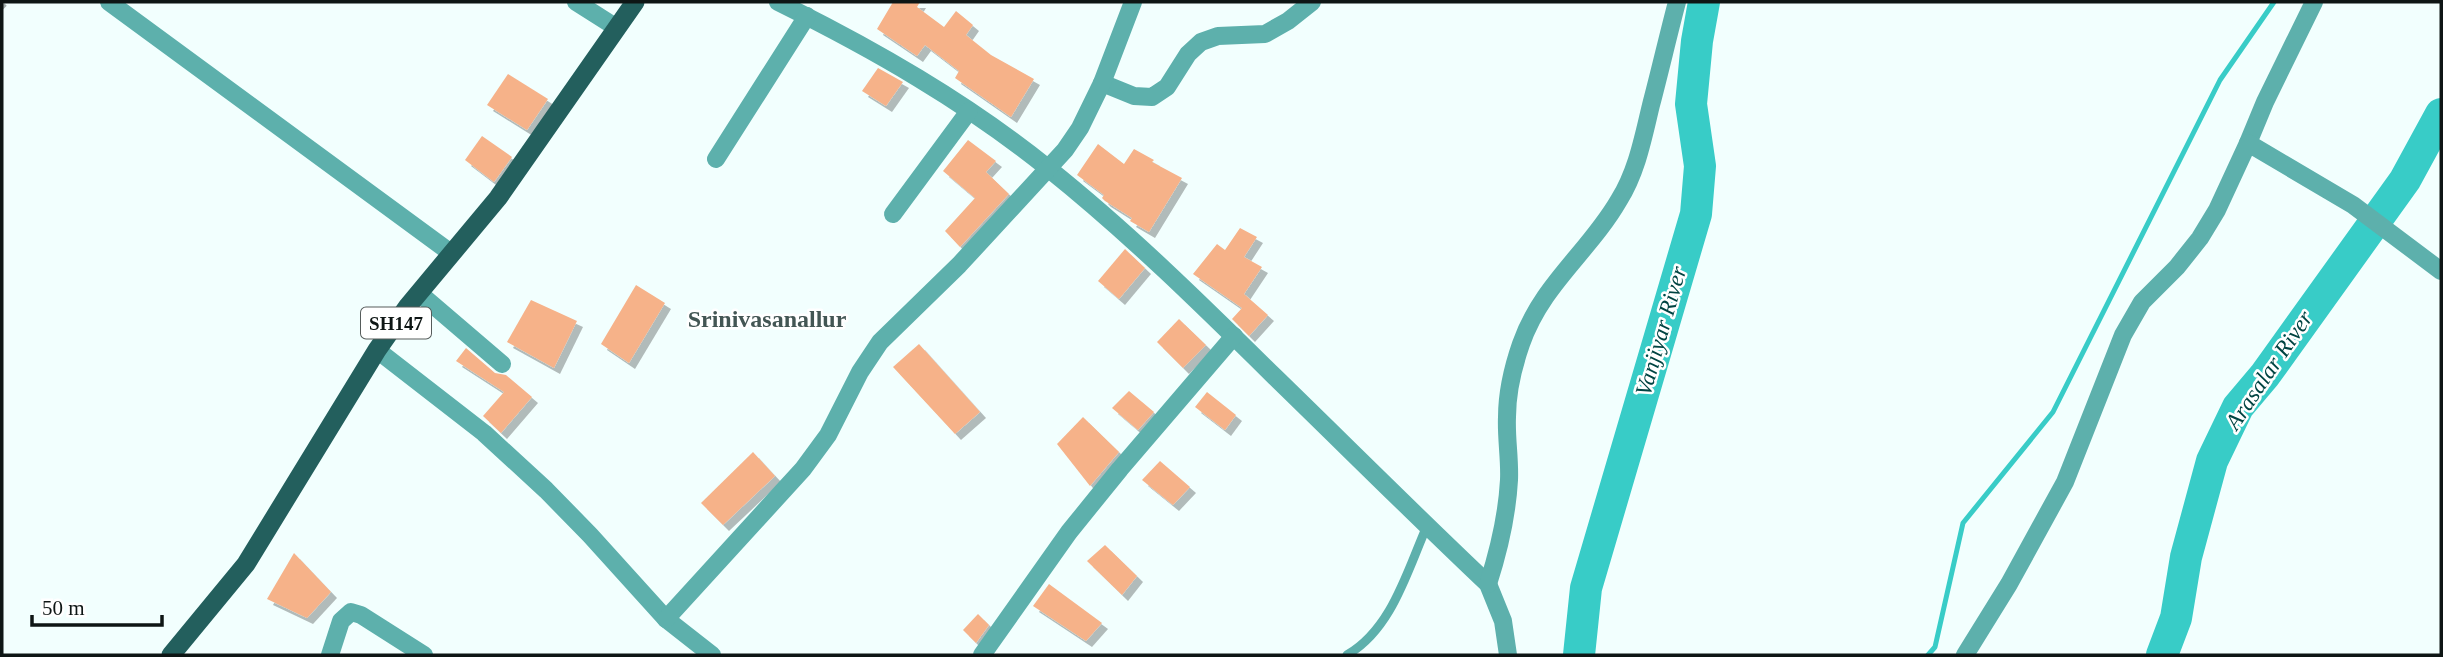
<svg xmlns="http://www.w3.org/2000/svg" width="2443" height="657" font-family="'Times New Roman',serif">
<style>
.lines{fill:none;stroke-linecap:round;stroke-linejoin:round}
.stream{stroke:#38ccc7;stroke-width:5}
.river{stroke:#38ccc7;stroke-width:32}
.building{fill:#f6b289;filter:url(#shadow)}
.path{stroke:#a0acab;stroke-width:3.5;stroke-dasharray:5 3.5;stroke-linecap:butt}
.service{stroke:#5db0ac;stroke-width:9}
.minor{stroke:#5db0ac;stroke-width:18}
.primary{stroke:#235f5d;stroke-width:19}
.labels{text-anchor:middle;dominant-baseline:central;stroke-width:5;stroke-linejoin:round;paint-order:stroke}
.shield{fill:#fff;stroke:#565c5b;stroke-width:2}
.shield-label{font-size:19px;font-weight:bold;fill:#0e1615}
.water-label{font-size:23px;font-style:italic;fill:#004442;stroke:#fff}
.quarter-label{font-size:24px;font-weight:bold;fill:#435654;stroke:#fff}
</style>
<defs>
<filter id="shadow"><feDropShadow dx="6" dy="6" stdDeviation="0" flood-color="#0004"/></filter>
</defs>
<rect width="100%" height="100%" fill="#f2fffe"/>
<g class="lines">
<polyline class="stream" points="1928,655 1935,647 1963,523 2053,412 2220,80 2274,2"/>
<g class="river">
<polyline points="1579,655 1586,588 1696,214 1700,166 1691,104 1697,41 1704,2"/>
<polyline points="2162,655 2176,618 2186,557 2212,461 2238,407 2265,375 2405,180 2441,114"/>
</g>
</g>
<g class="building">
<polygon points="893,2 920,2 917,7 944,27 956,11 973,25 966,35 991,55 1034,79 1011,117 955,78 959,71 925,45 917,56 877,29"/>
<polygon points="878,68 903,82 886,106 862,91"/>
<polygon points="508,74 548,99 527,130 487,105"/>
<polygon points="482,136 512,157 494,182 465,160"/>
<polygon points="968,140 996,161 986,172 1009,194 960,247 945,231 975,198 943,171"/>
<polygon points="1098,144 1124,164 1134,149 1154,160 1152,162 1182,178 1149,232 1130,221 1132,218 1105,201 1102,198 1104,195 1077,175"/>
<polygon points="1240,228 1257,237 1244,257 1262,267 1244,294 1268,315 1249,336 1232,319 1242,308 1193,274 1217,244 1225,250"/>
<polygon points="1125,249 1145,268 1119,299 1098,281"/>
<polygon points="636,285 665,303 629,363 601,344"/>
<polygon points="531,300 577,321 554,368 507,342"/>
<polygon points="1179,319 1206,345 1183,368 1157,342"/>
<polygon points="919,344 980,412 955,434 893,367"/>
<polygon points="466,348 495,373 506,375 532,397 501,433 483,416 504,392 456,361"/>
<polygon points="1129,391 1154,412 1138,430 1112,408"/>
<polygon points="1207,392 1236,415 1225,430 1195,407"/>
<polygon points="1083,417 1119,452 1090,486 1057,444"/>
<polygon points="753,452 775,476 723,525 701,503"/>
<polygon points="1160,461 1190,487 1173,505 1142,480"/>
<polygon points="1105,545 1137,576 1122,595 1087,561"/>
<polygon points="294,553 331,592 307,618 267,599"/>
<polygon points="1049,584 1102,623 1086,641 1033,606"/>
<polygon points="978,614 989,625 976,643 963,630"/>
</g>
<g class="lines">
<polyline class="path" points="2,8 8,2"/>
<path class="service" d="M1347 655C1392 629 1407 571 1427 526"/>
<g class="minor">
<polyline points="109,2 451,253"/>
<polyline points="576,2 617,28"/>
<path d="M778 2C873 49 966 102 1049 169 1129 233 1202 305 1275 377 1346 446 1416 516 1488 584L1503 621 1508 655"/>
<polyline points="1102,83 1134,96 1152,97 1167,87 1188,54 1201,42 1218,36 1265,34 1288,21 1312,2"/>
<polyline points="2248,143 2265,102 2314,2"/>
<polyline points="716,159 807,16"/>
<polyline points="893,214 969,111"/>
<polyline points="419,293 502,364"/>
<polyline points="377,350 484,433 546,490 590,535 666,619 712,655"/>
<path d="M1488 584C1499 550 1507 516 1509 480 1510 459 1506 438 1507 417 1507 393 1513 367 1521 344 1542 284 1589 252 1619 200 1637 171 1643 138 1651 105 1660 71 1668 36 1677 2"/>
<polyline points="666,619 803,469 828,435 860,372 880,342 959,265 1065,150 1080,128 1102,83 1133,2"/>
<polyline points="330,655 341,621 351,612 361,615 424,655"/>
<polyline points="982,655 1069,532 1120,469 1234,336"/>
<polyline points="1965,655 2009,584 2065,482 2123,335 2142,302 2177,267 2200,238 2217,210 2248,143 2353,205 2441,271"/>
</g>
<polyline class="primary" points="171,655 246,564 377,350 408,306 498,198 635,2"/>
</g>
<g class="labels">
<rect class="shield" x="361" y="307.5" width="70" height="31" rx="5"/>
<g class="shield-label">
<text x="396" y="323">SH147</text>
</g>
<g class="water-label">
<text transform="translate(1661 331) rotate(-74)">Vanjiyar River</text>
<text transform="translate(2269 370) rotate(-56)">Arasalar River</text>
</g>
<g class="quarter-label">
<text x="767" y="319">Srinivasanallur</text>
</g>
</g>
<rect width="2443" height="657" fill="none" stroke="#0e1615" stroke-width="7"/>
<path d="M32 615v10h130v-10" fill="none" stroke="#0e1615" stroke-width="3.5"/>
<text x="42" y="615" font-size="21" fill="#0e1615" stroke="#ffffff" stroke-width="5" paint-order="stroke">50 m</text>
</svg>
